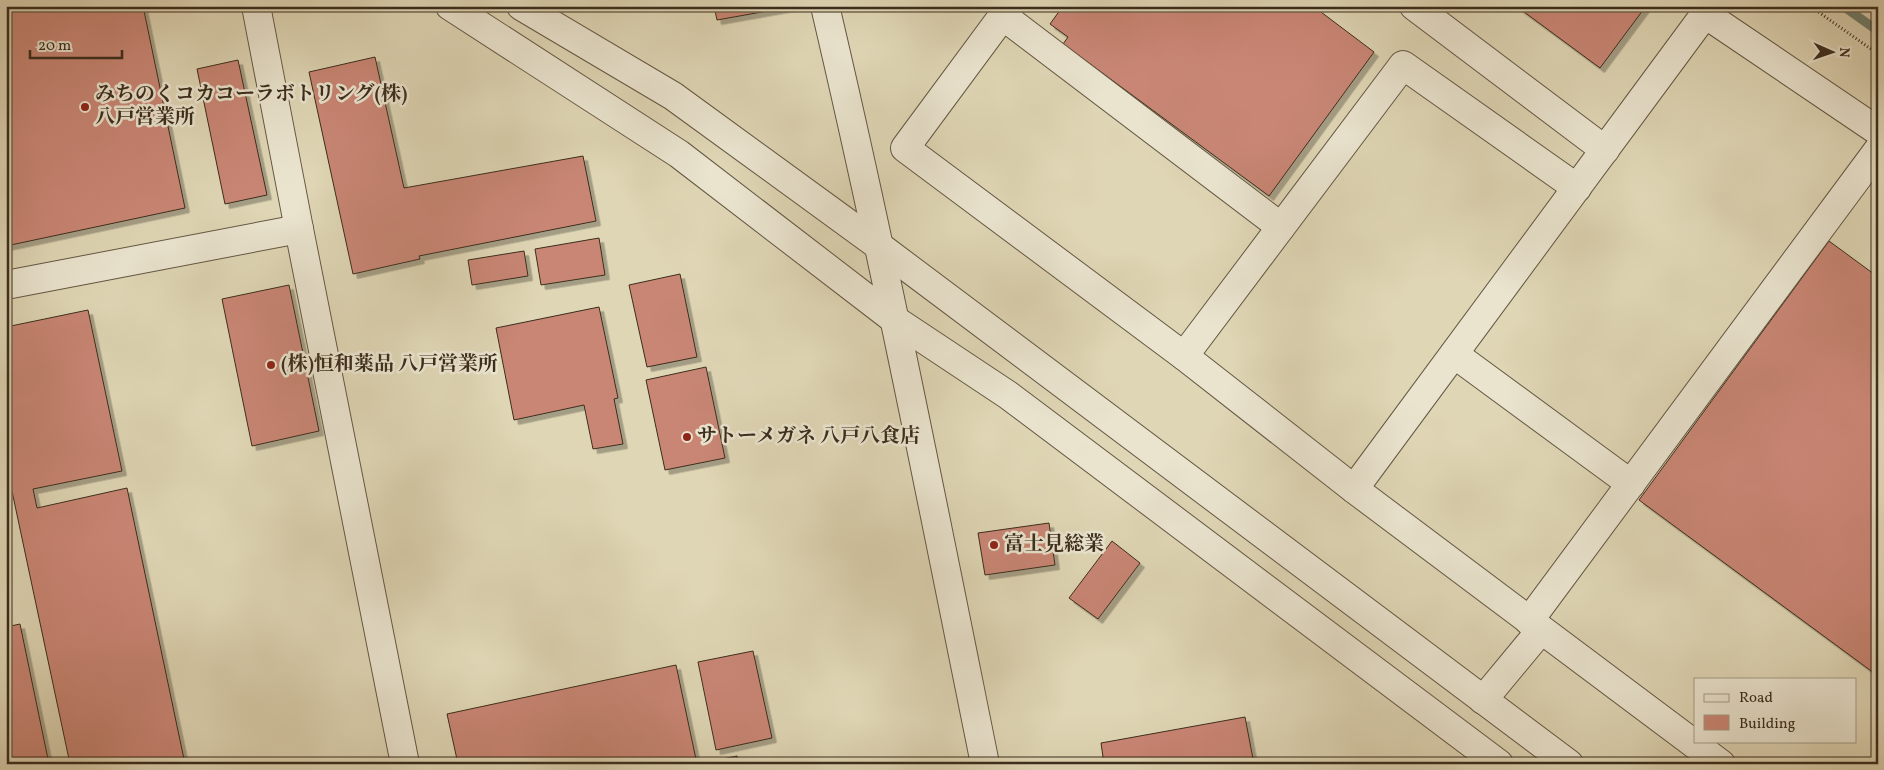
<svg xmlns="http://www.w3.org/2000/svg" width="1884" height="770" font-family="Vollkorn,'Noto Serif JP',serif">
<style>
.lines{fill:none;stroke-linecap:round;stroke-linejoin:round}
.stream{stroke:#708172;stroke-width:9}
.building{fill:#c98674;stroke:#3b2d1d;filter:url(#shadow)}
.minor-casing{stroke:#645743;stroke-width:30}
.path{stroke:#3b2d1d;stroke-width:3;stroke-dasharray:1 2.5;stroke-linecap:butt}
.minor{stroke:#eae4cf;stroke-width:28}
.poi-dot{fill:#8f2418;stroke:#eae4cf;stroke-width:2}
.labels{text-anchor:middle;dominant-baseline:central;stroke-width:5;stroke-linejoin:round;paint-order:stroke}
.poi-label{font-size:20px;font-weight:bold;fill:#3b2d1d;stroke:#eae4cf;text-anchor:start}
</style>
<defs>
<filter id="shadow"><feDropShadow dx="4.5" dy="4.5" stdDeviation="0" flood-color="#0004"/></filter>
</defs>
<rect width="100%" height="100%" fill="#dfd6b5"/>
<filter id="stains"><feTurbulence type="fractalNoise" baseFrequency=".004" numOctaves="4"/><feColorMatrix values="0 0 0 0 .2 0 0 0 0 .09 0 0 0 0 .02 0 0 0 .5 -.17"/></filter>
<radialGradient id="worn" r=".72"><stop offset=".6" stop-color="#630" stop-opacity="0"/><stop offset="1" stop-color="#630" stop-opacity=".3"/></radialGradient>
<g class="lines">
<polyline class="stream" points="1843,6 1878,31"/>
</g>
<g class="building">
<polygon points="6,6 143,6 185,208 6,246"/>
<polygon points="714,6 790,6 790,7 717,20"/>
<polygon points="1063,6 1313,6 1374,52 1269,196 1063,44 1068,37 1050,24"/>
<polygon points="1516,6 1646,6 1600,68"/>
<polygon points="375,57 404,188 583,156 596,221 419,256 420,259 353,274 309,72"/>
<polygon points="238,60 267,195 225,204 197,69"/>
<polygon points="599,238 605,275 541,285 535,249"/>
<polygon points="1829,241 1878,277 1878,676 1639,500"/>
<polygon points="524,251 528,276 472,285 468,260"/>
<polygon points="680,274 697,357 647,367 629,285"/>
<polygon points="289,285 319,431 252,446 222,299"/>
<polygon points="599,307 618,398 614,399 623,444 593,449 584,405 514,420 496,328"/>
<polygon points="88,310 122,471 33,489 37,508 127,488 185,764 70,764 6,463 6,327"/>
<polygon points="706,367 725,458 665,470 646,380"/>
<polygon points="1049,523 1055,565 985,575 978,533"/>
<polygon points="1112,541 1140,563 1098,619 1069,598"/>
<polygon points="20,624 49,764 6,764 6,627"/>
<polygon points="753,651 772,738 716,750 698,662"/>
<polygon points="676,665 697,764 458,764 447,714"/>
<polygon points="1245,717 1254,764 1104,764 1101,743"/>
<polygon points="737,756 739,764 698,764"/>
</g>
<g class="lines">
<defs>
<g id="minor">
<polyline points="256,6 299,229 405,764"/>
<polyline points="450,6 679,154 895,320 1008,395 1499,764"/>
<polyline points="521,6 673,96 879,246 1569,764"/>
<path d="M825 6C884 257 934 511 985 764"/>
<polyline points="1010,6 905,148 1184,356"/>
<polyline points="1414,6 1605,150"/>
<polyline points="1003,16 1281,227"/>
<polyline points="6,285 299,229"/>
<polyline points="1454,354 1631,484"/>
<polyline points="1354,489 1184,356 1403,65 1577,188"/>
<polyline points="1529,621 1878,150"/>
<polyline points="1483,700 1541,630"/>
<polyline points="1721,764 1354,489 1705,14 1878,131"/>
</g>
</defs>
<use href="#minor" class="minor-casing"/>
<polyline class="path" points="1810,6 1878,54"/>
<use href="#minor" class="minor"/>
</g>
<g class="poi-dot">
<circle cx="85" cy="107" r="5"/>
<circle cx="271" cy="365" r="5"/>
<circle cx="687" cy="437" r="5"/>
<circle cx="994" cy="545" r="5"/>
</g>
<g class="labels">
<g class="poi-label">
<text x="95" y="95">みちのくコカコーラボトリング(株)<tspan x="95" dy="23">八戸営業所</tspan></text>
<text x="281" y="365">(株)恒和薬品 八戸営業所</text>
<text x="697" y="437">サトーメガネ 八戸八食店</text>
<text x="1004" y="545">富士見総業</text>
</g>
</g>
<rect width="1884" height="770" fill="none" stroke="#dfd6b5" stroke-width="25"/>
<rect x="8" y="8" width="1869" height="755" fill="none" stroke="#3b2d1d" stroke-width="2.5"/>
<rect x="12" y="12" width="1859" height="745" fill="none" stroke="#3b2d1d"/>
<rect x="1694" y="678" width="162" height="65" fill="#eae4cf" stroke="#a49b88"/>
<rect x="1704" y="694" width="25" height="8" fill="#eae4cf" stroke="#a49b88"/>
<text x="1739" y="702" font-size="15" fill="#3b2d1d">Road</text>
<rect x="1704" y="715" width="25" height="15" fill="#c98674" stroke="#a49b88"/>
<text x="1739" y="728" font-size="15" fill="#3b2d1d">Building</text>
<g transform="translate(1832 52) rotate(92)" stroke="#eae4cf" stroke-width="4" paint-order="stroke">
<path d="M0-4L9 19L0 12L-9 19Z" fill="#3b2d1d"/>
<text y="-8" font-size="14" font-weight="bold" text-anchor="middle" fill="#3b2d1d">N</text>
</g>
<path d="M30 50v8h92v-8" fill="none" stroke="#3b2d1d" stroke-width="2.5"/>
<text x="38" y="50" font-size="15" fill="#3b2d1d" stroke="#eae4cf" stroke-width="4" paint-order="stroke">20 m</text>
<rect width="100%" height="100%" filter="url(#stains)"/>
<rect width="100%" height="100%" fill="url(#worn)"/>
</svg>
